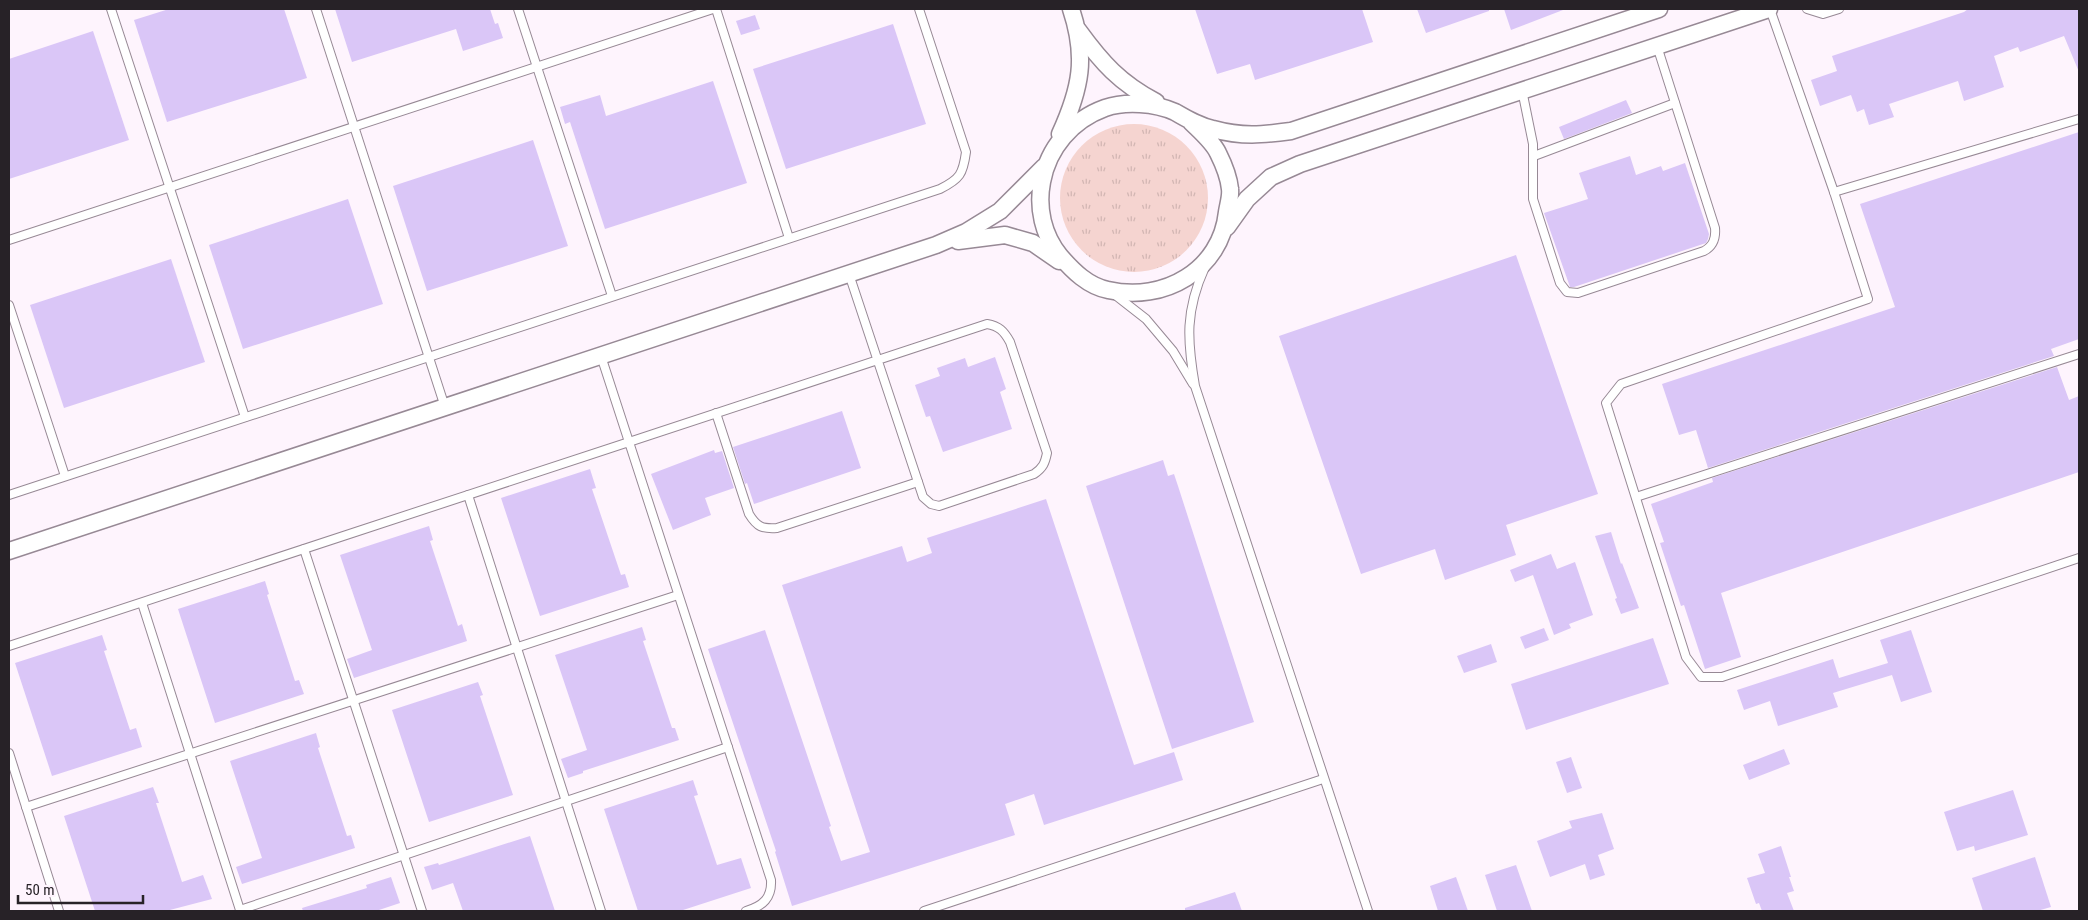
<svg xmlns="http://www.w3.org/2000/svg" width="2088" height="920" font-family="'Roboto Condensed',sans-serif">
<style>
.grass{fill:url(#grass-tufts)}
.building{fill:#dac6f7}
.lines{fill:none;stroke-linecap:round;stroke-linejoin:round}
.lane-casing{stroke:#978995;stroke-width:10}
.street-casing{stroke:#978995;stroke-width:19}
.lane{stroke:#fff;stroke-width:8}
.street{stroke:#fff;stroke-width:16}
</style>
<defs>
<pattern id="grass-tufts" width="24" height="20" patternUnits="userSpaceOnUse" patternTransform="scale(1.25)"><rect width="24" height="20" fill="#f5d4d0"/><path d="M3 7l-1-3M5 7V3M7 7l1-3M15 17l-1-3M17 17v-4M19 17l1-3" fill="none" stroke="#d2b6b3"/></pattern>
</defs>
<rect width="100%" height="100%" fill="#fef4fd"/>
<circle class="grass" cx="1134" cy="198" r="74"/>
<g class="building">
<polygon points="169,9 284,9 307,78 167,122 134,20"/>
<polygon points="335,9 490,9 495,24 498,23 503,38 463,51 456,29 352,62"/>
<polygon points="1195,9 1362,9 1373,42 1255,80 1250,64 1217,74"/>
<polygon points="1417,9 1489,9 1489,11 1426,33"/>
<polygon points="1504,9 1563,9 1563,10 1511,30"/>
<polygon points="1968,9 2079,9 2079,72 2064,36 2020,52 2018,47 1994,56 2004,87 1964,101 1958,81 1889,104 1894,117 1869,125 1864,109 1857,112 1851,95 1820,106 1811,80 1837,71 1832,56 1964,12"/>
<polygon points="755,15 760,29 741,35 736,21"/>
<polygon points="893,24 926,124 786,169 753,69"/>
<polygon points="93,31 129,140 9,179 9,59"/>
<polygon points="713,81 747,183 605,229 570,122 565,124 560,107 600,95 606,116"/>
<polygon points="1626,100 1632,113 1564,139 1559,127"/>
<polygon points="2079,132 2079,339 2051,349 2054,356 1708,468 1696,430 1679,435 1662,384 1895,307 1860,204"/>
<polygon points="533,140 568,246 427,291 393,186"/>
<polygon points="1630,156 1636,175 1661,166 1663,171 1685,163 1709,234 1708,239 1706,243 1574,287 1570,287 1544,213 1588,199 1579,173"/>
<polygon points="348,199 383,304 243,349 209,245"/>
<polygon points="1516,255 1598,494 1506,525 1516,555 1445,580 1435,549 1361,574 1279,336"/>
<polygon points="171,259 205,362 64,408 30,305"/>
<polygon points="995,357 1006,389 1000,392 1012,429 943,452 930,416 926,417 915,385 940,376 937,368 965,358 968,367"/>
<polygon points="2057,367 2069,400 2079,396 2079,472 1721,593 1741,657 1705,669 1684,605 1681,606 1660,543 1664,542 1651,504 1713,482 1712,478"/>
<polygon points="842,411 861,468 754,504 747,483 745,484 733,447"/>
<polygon points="714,450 715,453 722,451 734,488 705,498 711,515 673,530 651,474"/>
<polygon points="1163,460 1168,476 1174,474 1178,486 1254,722 1172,749 1086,486"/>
<polygon points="590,469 596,488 592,489 621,575 625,574 629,587 540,616 501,498"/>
<polygon points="1046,499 1134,765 1174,752 1183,780 1044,825 1034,794 1005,804 1015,835 792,906 775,852 776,851 708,649 765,630 831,826 829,827 841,861 870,852 782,585 902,546 907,562 932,553 927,538"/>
<polygon points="429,526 433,540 430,541 458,626 462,624 467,641 354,678 347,659 372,650 340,555"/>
<polygon points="1611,532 1621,564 1622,563 1639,608 1621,614 1615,599 1617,598 1595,536"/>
<polygon points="1551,554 1557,569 1575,562 1593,615 1569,624 1571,628 1554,635 1533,575 1515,582 1510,570"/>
<polygon points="265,581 269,594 267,595 295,681 299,680 304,694 215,723 178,609"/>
<polygon points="642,627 646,640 643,641 672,728 675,728 679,740 583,771 583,773 568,778 561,759 587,750 555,655"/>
<polygon points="1544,628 1549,640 1525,649 1520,637"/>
<polygon points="1911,630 1932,692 1901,702 1892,675 1833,693 1838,707 1778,726 1770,701 1744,710 1737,690 1833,659 1839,678 1888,663 1880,640"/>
<polygon points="102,635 107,650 104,651 130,730 136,728 142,747 52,776 15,663"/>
<polygon points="1653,638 1669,684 1526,730 1511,684"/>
<polygon points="1491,644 1497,662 1464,673 1457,656"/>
<polygon points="478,682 483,695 480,696 513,795 429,822 392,710"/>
<polygon points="316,733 320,747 318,748 347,836 351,835 355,848 242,884 236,867 262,858 230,761"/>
<polygon points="1784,749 1790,764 1749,780 1743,765"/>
<polygon points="1571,757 1582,788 1567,793 1556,762"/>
<polygon points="693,780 698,795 694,796 717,865 741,858 751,888 680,911 638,911 604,809"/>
<polygon points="153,787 159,803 156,803 182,882 203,875 212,899 166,911 95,911 64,816"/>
<polygon points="2013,790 2028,835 1975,851 1974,846 1957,851 1944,812"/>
<polygon points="1602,813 1614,849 1598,855 1605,875 1590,880 1585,864 1550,877 1537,841 1572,828 1569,821"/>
<polygon points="530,836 555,911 463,911 453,883 432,890 424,867 438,863 439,865"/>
<polygon points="1781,846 1791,877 1789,877 1794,891 1787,893 1794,911 1762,911 1759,903 1756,904 1747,878 1765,873 1758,854"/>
<polygon points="2035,857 2051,907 2037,911 1983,911 1972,878"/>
<polygon points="1516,865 1532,911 1497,911 1485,875"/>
<polygon points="391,877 400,903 376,911 303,911 302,908 367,888 366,885"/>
<polygon points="1456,877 1468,911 1438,911 1430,886"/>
<polygon points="1235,892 1242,911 1185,911 1185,908"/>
</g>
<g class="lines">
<defs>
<g id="lane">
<polyline points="111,9 245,417"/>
<polyline points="316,9 445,407"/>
<polyline points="518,9 612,296"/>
<polyline points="716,9 789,238"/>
<polyline points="1770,9 1834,192 1868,299 1621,384 1606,403 1686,657 1701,677 1722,677 2079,558"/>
<polyline points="1807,9 1823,14 1839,9"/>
<path d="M1522 90 1533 144V199L1560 283 1567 292 1578 293 1704 251C1713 246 1716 239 1715 228L1657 46"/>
<polyline points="1534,156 1675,103"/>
<polyline points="1834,192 2079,119"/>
<polyline points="9,240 713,9"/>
<path d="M1205 267C1185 311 1187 340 1195 386L1368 911"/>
<polyline points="1114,294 1146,319 1173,351 1193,384"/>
<polyline points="9,305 65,476"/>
<path d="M601 356 629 442 987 324C999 326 1004 331 1010 342L1047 453C1045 463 1043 468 1034 474L939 506 931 504 923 497 849 274"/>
<path d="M716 413 749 514C757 527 762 529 777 528L918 482"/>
<path d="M9 495 940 189C960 179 963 174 966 152L919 9"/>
<polyline points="468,495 601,911"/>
<polyline points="1636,497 2079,354"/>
<polyline points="304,549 422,911"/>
<polyline points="142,603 240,910 728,747"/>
<path d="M9 646 629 442 771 880C772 898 763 906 746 911"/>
<polyline points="9,753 59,911"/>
<polyline points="26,807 678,595"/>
<polyline points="924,911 1323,779"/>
</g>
<g id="street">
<path d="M1078 30C1102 63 1120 83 1156 102"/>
<path d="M1191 122C1200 131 1213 142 1218 153 1223 163 1229 179 1230 189 1231 196 1228 205 1227 212 1221 270 1164 303 1108 290 1088 286 1073 271 1060 256 1043 235 1037 208 1042 182 1048 148 1072 120 1105 108 1125 101 1155 103 1175 112 1187 119 1199 126 1213 129 1242 137 1262 135 1291 131L1659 9"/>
<path d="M1060 134C1081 88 1087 57 1071 9"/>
<polyline points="1227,227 1247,199 1271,177 1300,164 1769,9"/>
<polyline points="958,241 1005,235 1033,243 1059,261"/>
<polyline points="9,551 936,245 966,232 1000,211 1044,167"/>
</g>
</defs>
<use href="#lane" class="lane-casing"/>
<use href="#street" class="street-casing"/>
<use href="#lane" class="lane"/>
<use href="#street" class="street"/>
</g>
<rect width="2088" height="920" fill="none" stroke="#272227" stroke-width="20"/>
<path d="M18 895v8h125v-8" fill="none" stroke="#272227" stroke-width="2.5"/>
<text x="25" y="895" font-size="15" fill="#272227" stroke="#fef4fd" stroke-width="4" paint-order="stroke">50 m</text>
</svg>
